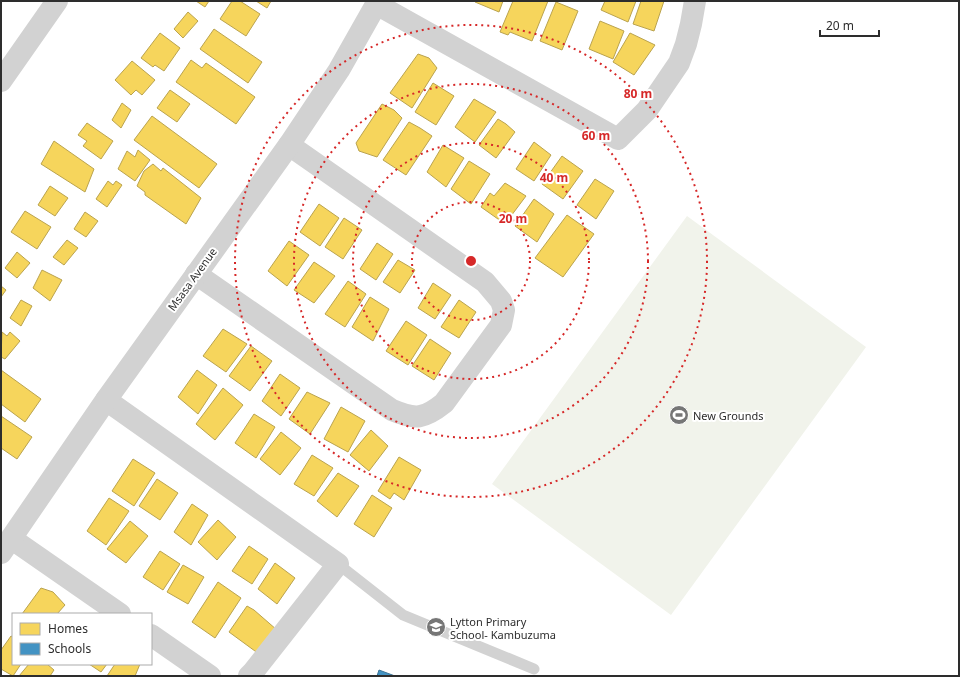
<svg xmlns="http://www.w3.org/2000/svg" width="960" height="677" font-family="'Noto Sans',sans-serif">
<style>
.green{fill:#f1f3eb}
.homes{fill:#f6d55c;stroke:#baa34e}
.schools{fill:#4393c3;stroke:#3c7496}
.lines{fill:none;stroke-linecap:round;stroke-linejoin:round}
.service{stroke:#d2d2d2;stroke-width:11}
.minor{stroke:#d2d2d2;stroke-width:22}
.ring{fill:none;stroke:#d62828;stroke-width:2;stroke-dasharray:2 4}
.labels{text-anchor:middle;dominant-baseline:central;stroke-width:4;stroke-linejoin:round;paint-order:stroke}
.street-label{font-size:11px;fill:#2d2d2d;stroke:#fff}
.poi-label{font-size:11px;fill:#2d2d2d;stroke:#fff;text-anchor:start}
.centre{fill:#d62828;stroke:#fff;stroke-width:2}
.ring-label{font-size:12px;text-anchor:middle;font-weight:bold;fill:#d62828;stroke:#fff;stroke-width:4;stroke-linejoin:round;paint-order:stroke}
</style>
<rect width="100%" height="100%" fill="#fff"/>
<polygon class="green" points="687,216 866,347 671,615 492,484"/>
<g class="homes">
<polygon points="196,1 209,1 205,7"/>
<polygon points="232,1 240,1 260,14 246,36 220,19"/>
<polygon points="256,1 271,1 267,8"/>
<polygon points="476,1 503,1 499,12 475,2"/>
<polygon points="513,1 548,1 532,41 510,32 508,35 500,32"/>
<polygon points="605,1 636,1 628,22 601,10"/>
<polygon points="641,1 664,1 654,31 633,24"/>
<polygon points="556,2 578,11 562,50 540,41"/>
<polygon points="188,12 198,21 183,38 174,29"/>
<polygon points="600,21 624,31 613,59 589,49"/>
<polygon points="214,29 262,62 248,83 200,49"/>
<polygon points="160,33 180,48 164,71 155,65 153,67 141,58"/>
<polygon points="630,33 655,45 634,75 613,62"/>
<polygon points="418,54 429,58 437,68 412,108 390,93"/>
<polygon points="191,60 202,68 206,63 255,97 236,124 176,82"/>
<polygon points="132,61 155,80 142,95 136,90 131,95 115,80"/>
<polygon points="433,83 454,96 436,125 415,112"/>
<polygon points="170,90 190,104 177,122 157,108"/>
<polygon points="474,99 496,112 475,142 455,127"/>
<polygon points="122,103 131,110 121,128 112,120"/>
<polygon points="382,104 394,110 402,118 377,157 359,151 356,143"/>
<polygon points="152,116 217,164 199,188 134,140"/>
<polygon points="498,119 506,124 515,132 496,158 479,145"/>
<polygon points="409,122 420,128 432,136 406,175 383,160"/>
<polygon points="87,123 113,141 101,159 83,146 87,141 78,135"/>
<polygon points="54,141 94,169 85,192 41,164"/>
<polygon points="534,142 551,155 534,181 516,169"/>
<polygon points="443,145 464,158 446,187 427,172"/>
<polygon points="138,150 150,160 135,181 118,169 127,151 135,157"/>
<polygon points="562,156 583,171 563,199 542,184"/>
<polygon points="469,161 490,174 471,204 451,189"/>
<polygon points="153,164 161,171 163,168 201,198 186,224 145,195 145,192 137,186 144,171"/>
<polygon points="595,179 614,191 596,219 577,205"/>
<polygon points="108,181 113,185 116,181 122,185 107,207 96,199"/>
<polygon points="505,183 526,196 505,224 481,207 490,193 494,196"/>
<polygon points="50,186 68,198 55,216 38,205"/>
<polygon points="534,199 554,214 537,242 515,226"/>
<polygon points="319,204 339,218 320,246 300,232"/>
<polygon points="25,211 51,227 37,249 11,232"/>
<polygon points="85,212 98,221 86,237 74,229"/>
<polygon points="567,215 594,234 563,277 535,258"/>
<polygon points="344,218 362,230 343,259 325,247"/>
<polygon points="67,240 78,248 64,265 53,257"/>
<polygon points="289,241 309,255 287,286 268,271"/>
<polygon points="377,243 393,254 376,280 360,269"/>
<polygon points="17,252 30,263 17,278 5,268"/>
<polygon points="398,260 415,270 400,293 383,282"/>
<polygon points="314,262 335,276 314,303 294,290"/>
<polygon points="42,270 62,280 50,301 33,288"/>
<polygon points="348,281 366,294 345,327 325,314"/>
<polygon points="433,283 451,295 435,319 418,308"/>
<polygon points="1,286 6,290 1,297"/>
<polygon points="370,297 389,309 373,341 352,327"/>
<polygon points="21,300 32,306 21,326 10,318"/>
<polygon points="459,300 476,312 459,338 441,327"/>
<polygon points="406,321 427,335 408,365 386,351"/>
<polygon points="223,329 247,344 226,372 203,356"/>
<polygon points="2,332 7,336 10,332 20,341 5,359 1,357"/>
<polygon points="430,339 451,353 434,380 412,366"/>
<polygon points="251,346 272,361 250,391 229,376"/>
<polygon points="1,370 41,399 25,422 1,404"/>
<polygon points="197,370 217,385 198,414 178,397"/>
<polygon points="280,374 300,388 281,416 262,401"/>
<polygon points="223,388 243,405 215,440 196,424"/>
<polygon points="307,392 330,403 310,434 289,419"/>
<polygon points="341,407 365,421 348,452 324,439"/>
<polygon points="254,414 275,427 256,458 235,443"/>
<polygon points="1,416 32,437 17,459 1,448"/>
<polygon points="371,430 388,446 369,471 350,455"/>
<polygon points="281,432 301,448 280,475 260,459"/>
<polygon points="312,455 333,468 314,496 294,484"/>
<polygon points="399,457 421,470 404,500 394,493 390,499 378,491"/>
<polygon points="133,459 155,473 134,506 112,491"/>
<polygon points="338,473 359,486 337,517 317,501"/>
<polygon points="157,479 178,493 160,520 139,506"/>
<polygon points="372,495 392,508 374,537 354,524"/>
<polygon points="109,498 129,511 106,545 87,531"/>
<polygon points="192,504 208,515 191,545 174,532"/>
<polygon points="218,520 236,537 217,560 198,542"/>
<polygon points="130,521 148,536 126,563 107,549"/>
<polygon points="249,546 268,559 252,584 232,571"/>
<polygon points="160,551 180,564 163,590 143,577"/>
<polygon points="275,563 295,578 277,604 258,589"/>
<polygon points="183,565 204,577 188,604 167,592"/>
<polygon points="218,582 241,598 215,638 192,622"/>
<polygon points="41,588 53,592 65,605 57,614 22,614"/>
<polygon points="247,606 254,610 277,630 259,654 229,632"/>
<polygon points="11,636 13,637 13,664 21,664 13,676 1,669 1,650"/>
<polygon points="29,664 47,664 54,670 50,676 19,676"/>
<polygon points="89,664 107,664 101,672"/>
<polygon points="115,664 140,664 135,676 107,676"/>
</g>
<polygon class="schools" points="379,670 395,676 377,676"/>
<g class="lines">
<polyline class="service" points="338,564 403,615 534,669"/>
<g class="minor">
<polyline points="376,4 618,139 647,110 679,63 686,44 691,24 695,1"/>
<polyline points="1,81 57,1"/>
<path d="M196 274 392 410C416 420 424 419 444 403L501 325 504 310 501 301 485 282 289 145"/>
<polyline points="106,400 338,564 253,672 249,676"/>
<polyline points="12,539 120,614"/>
<polyline points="1,553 106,400 289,145 339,70 378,1"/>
<polyline points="151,635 210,676"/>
</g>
</g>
<g class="ring">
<circle cx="471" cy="261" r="59"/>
<circle cx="471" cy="261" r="118"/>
<circle cx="471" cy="261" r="177"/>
<circle cx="471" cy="261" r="236"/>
</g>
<defs>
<symbol id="stadium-disc" viewBox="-11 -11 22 22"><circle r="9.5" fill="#767676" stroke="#fff"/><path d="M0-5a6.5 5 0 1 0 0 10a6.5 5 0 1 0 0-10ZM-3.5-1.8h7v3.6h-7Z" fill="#fff"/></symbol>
<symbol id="school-disc" viewBox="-11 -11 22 22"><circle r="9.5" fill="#767676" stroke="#fff"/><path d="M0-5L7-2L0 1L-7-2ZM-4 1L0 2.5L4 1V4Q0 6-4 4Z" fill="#fff"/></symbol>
</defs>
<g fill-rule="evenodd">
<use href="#stadium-disc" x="668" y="404" width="22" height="22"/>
<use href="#school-disc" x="425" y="616" width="22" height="22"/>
</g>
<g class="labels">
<g class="street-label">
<text transform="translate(192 279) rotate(-54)">Msasa Avenue</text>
</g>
<g class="poi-label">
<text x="693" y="415">New Grounds</text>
<text x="450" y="621">Lytton Primary<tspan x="450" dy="13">School- Kambuzuma</tspan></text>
</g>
</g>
<circle cx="471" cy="261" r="6" class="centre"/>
<g class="ring-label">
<text x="638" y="98">80 m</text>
<text x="596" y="140">60 m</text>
<text x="554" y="182">40 m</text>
<text x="513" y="223">20 m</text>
</g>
<rect width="960" height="677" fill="none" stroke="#2d2d2d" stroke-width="4"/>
<rect x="12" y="613" width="140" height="52" fill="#ffffff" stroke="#ababab"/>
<rect x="20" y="623" width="20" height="12" fill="#f6d55c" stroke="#ababab"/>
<text x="48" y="633" font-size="12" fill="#2d2d2d">Homes</text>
<rect x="20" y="643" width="20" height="12" fill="#4393c3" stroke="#ababab"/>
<text x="48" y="653" font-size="12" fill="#2d2d2d">Schools</text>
<path d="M820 30v6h59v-6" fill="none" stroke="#2d2d2d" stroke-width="2"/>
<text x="826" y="30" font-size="12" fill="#2d2d2d" stroke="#ffffff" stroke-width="3" paint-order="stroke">20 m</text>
</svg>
